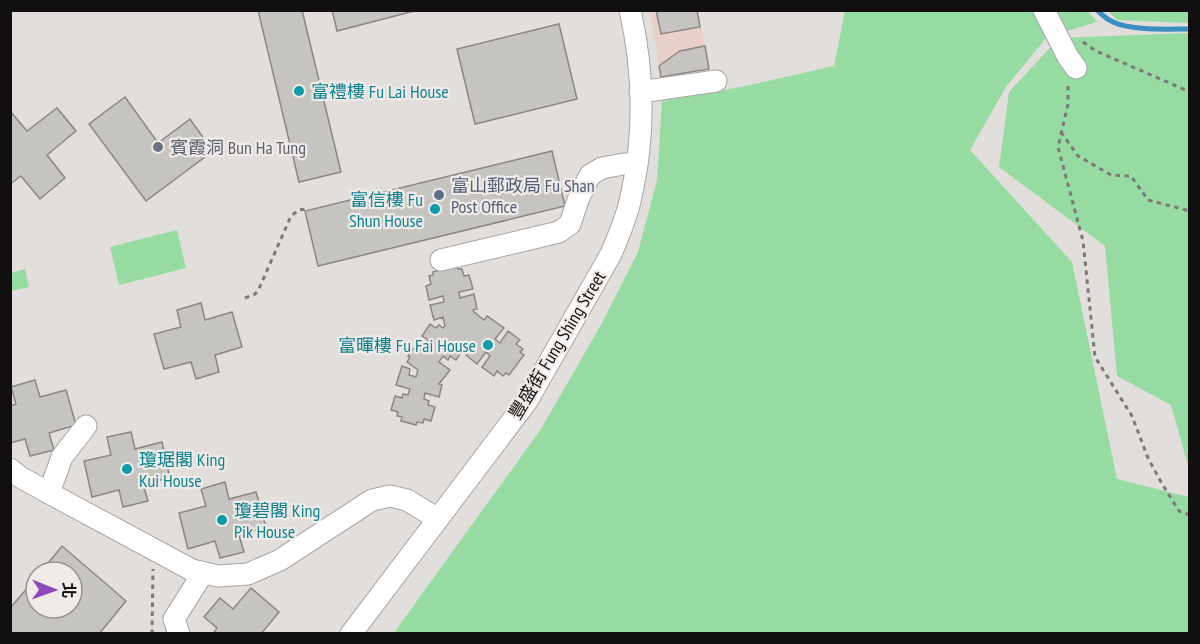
<svg xmlns="http://www.w3.org/2000/svg" width="1200" height="644" font-family="'PT Sans Narrow','Noto Sans TC',sans-serif">
<style>
.commercial{fill:#e8cfc9}
.green{fill:#96dca2}
.lines{fill:none;stroke-linecap:round;stroke-linejoin:round}
.stream{stroke:#398ec2;stroke-width:5}
.building{fill:#c6c4c1;stroke:#898683;stroke-width:1.5}
.minor-casing{stroke:#a9a5a3;stroke-width:23}
.path{stroke:#7b7877;stroke-width:3;stroke-dasharray:4.5 4.5;stroke-linecap:butt}
.minor{stroke:#fff;stroke-width:21}
.culture-dot{fill:#0f9aa8;stroke:#f0ebe9;stroke-width:2}
.worship-dot{fill:#6b7280;stroke:#f0ebe9;stroke-width:2}
.service-dot{fill:#5c6f8a;stroke:#f0ebe9;stroke-width:2}
.labels{text-anchor:middle;dominant-baseline:central;stroke-width:4.5;stroke-linejoin:round;paint-order:stroke}
.culture-label{font-size:18px;fill:#0d838f;stroke:#f0ebe9;text-anchor:start}
.worship-label{font-size:18px;fill:#5b616d;stroke:#f0ebe9;text-anchor:start}
.service-label{font-size:18px;fill:#4e5e75;stroke:#f0ebe9;text-anchor:start}
.street-label{font-size:18px;fill:#110f0f;stroke:#f0ebe9}
</style>
<rect width="100%" height="100%" fill="#e2dedc"/>
<polygon class="commercial" points="650,11 698,11 709,69 661,77"/>
<g class="green">
<polygon points="845,11 1088,11 1097,22 1047,37 1006,87 970,150 1072,262 1117,479 1189,497 1189,633 393,634 541,429 602,323 638,252 657,180 662,101 741,87 834,66"/>
<polygon points="1108,11 1189,11 1189,23 1117,20"/>
<polygon points="1189,33 1189,469 1171,405 1117,376 1105,246 999,167 1009,92 1059,38"/>
<polygon points="177,230 186,268 119,285 110,247"/>
<polygon points="25,269 29,287 11,291 11,273"/>
</g>
<g class="lines">
<path class="stream" d="M1097 10C1102 15 1106 19 1113 22 1132 31 1168 29 1190 29"/>
</g>
<g class="building">
<polygon points="258,10 302,10 341,172 299,182"/>
<polygon points="332,10 418,10 337,31"/>
<polygon points="656,10 697,10 700,27 661,34"/>
<polygon points="559,24 577,99 475,124 457,49"/>
<polygon points="705,46 709,69 661,77 659,66 680,51"/>
<polygon points="125,97 158,143 190,119 213,151 146,201 89,124"/>
<polygon points="57,108 76,131 47,155 65,178 40,199 21,176 10,184 10,111 27,131"/>
<polygon points="552,151 565,206 318,266 305,211"/>
<polygon points="457,265 458,269 462,269 464,276 469,275 473,289 459,292 460,298 474,294 477,309 473,310 474,312 484,320 487,316 504,328 495,339 500,343 508,331 520,340 516,344 523,349 520,352 524,355 509,375 506,373 503,376 497,371 494,376 482,367 490,356 486,352 477,364 466,355 468,352 455,342 451,348 460,354 456,360 450,356 448,360 443,356 439,362 450,370 439,384 442,385 439,397 425,393 424,399 429,401 428,405 435,407 431,421 424,419 423,423 417,422 416,425 401,421 402,417 397,416 398,412 391,410 395,396 402,398 403,394 408,395 410,389 396,385 402,366 410,369 409,375 416,377 418,370 407,362 410,357 408,356 416,345 426,353 430,347 425,344 428,340 422,336 430,324 436,328 439,325 443,328 445,326 443,317 434,320 430,305 444,302 443,296 429,300 426,286 431,284 429,276 433,275 433,272"/>
<polygon points="201,303 205,320 232,312 242,347 215,355 219,372 196,379 191,362 164,369 154,334 181,327 177,310"/>
<polygon points="35,380 40,397 66,390 76,425 49,433 54,450 30,456 25,439 10,443 10,406 16,404 11,387"/>
<polygon points="131,432 135,449 162,442 170,478 143,484 148,501 123,507 119,490 92,497 84,461 111,455 107,437"/>
<polygon points="225,482 229,499 256,492 266,527 239,535 244,552 220,558 215,541 188,549 179,513 206,506 201,489"/>
<polygon points="62,546 126,601 99,634 10,634 10,608 36,578 36,608 72,608 72,572 41,572"/>
<polygon points="251,588 279,612 261,634 213,634 217,628 204,617 220,598 233,609"/>
</g>
<g class="lines">
<defs>
<g id="minor">
<polyline points="1044,10 1068,57 1076,68"/>
<polyline points="640,92 716,81"/>
<polyline points="441,260 559,232 570,224 579,197 590,175 602,168 624,164 637,164"/>
<polyline points="10,469 20,477 49,493 192,570 218,576 248,574 280,560 372,500 390,496 407,500 438,519"/>
<polyline points="49,493 62,457 86,426"/>
<polyline points="179,634 174,619 203,573"/>
<path d="M351 634 527 401 611 254C619 235 627 217 631 197 645 136 644 72 630 10"/>
</g>
</defs>
<use href="#minor" class="minor-casing"/>
<g class="path">
<polyline points="1083,42 1096,51 1190,92"/>
<polyline points="1068,86 1068,104 1058,147 1083,241 1095,357 1132,416 1148,458 1161,482 1179,511 1190,515"/>
<polyline points="1061,132 1078,156 1111,175 1131,176 1148,200 1190,211"/>
<polyline points="245,298 255,294 258,291 291,216 299,210 306,209"/>
<polyline points="152,634 153,569"/>
</g>
<use href="#minor" class="minor"/>
</g>
<g class="culture-dot">
<circle cx="299" cy="91" r="6"/>
<circle cx="435" cy="209" r="6"/>
<circle cx="488" cy="345" r="6"/>
<circle cx="127" cy="469" r="6"/>
<circle cx="222" cy="520" r="6"/>
</g>
<circle class="worship-dot" cx="158" cy="147" r="6"/>
<circle class="service-dot" cx="439" cy="195" r="6"/>
<g class="labels">
<g class="culture-label">
<text x="311" y="91">富禮樓 Fu Lai House</text>
<text x="423" y="199" text-anchor="end">富信樓 Fu<tspan x="423" dy="21">Shun House</tspan></text>
<text x="476" y="345" text-anchor="end">富暉樓 Fu Fai House</text>
<text x="139" y="459">瓊琚閣 King<tspan x="139" dy="21">Kui House</tspan></text>
<text x="234" y="510">瓊碧閣 King<tspan x="234" dy="21">Pik House</tspan></text>
</g>
<g class="worship-label">
<text x="170" y="147">賓霞洞 Bun Ha Tung</text>
</g>
<g class="service-label">
<text x="451" y="185">富山郵政局 Fu Shan<tspan x="451" dy="21">Post Office</tspan></text>
</g>
<g class="street-label">
<text transform="translate(557 345) rotate(-59)">豐盛街 Fung Shing Street</text>
</g>
</g>
<rect width="1200" height="644" fill="none" stroke="#110f0f" stroke-width="24"/>
<g transform="translate(54 590) rotate(91)"><circle r="28" fill="#f0ebe9" stroke="#979392" stroke-width="1.5"/>
<path d="M0-4.5L10 22L0 15L-10 22Z" fill="#8d48bb"/>
<text y="-9" font-size="16" font-weight="bold" text-anchor="middle" fill="#110f0f">北</text>
</g>
</svg>
